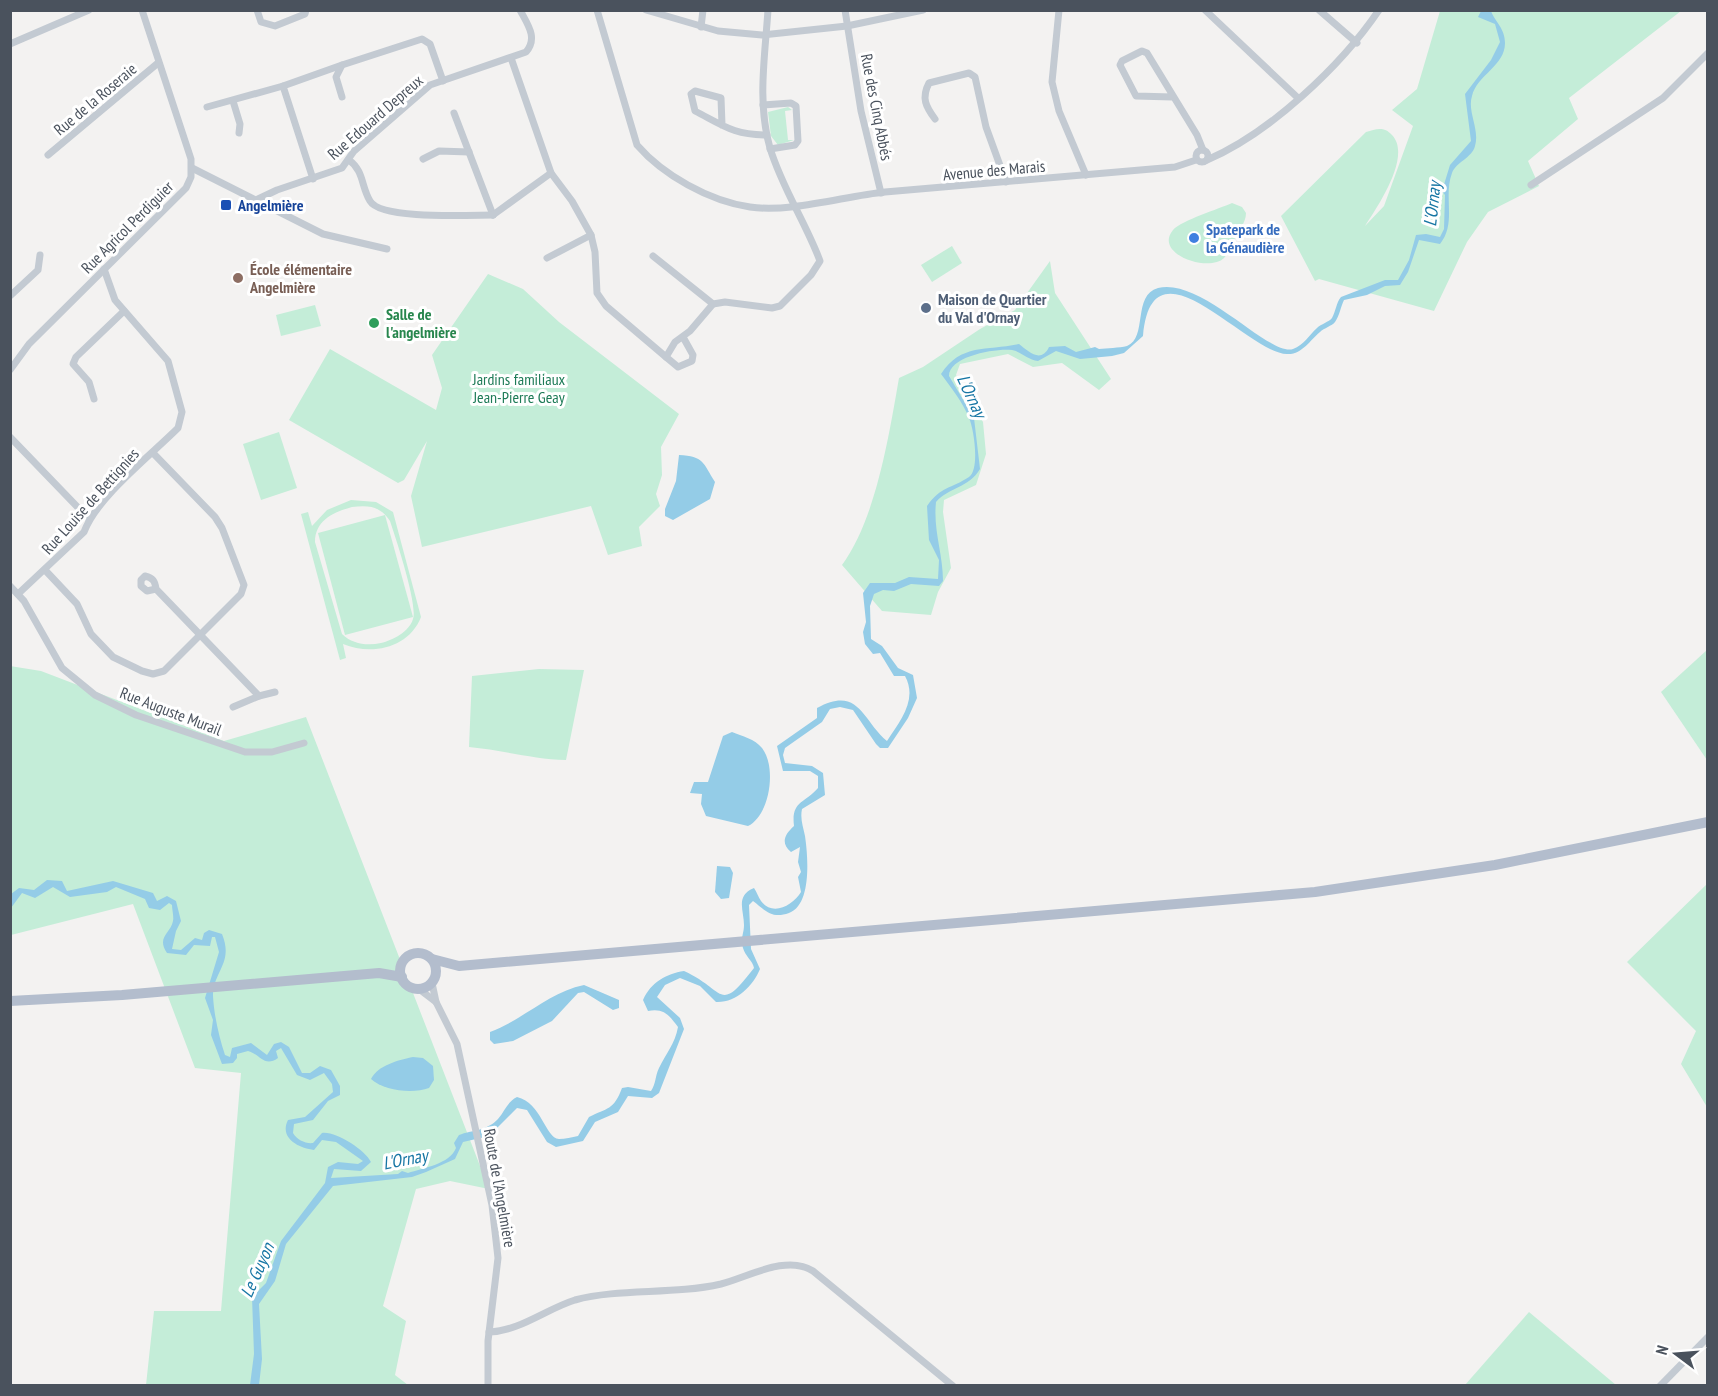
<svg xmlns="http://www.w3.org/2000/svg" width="1718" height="1396" font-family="'PT Sans Narrow',sans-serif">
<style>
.green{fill:#c4edd8;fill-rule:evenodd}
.water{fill:#94cce7}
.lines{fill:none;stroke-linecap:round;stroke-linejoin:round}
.minor{stroke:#c3cad2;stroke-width:7}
.primary{stroke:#b3bdcd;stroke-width:10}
.transit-dot{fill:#1a4fb4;stroke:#fff;stroke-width:2}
.shop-dot{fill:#3f7fe0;stroke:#fff;stroke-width:2}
.education-dot{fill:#8d6e63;stroke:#fff;stroke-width:2}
.service-dot{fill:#5c6f8a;stroke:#fff;stroke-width:2}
.leisure-dot{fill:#2e9e5b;stroke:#fff;stroke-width:2}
.labels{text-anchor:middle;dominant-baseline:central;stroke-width:6;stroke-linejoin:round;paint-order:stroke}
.street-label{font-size:16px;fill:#4a525d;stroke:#fff}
.transit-label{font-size:16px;font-weight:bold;fill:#164399;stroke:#fff;text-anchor:start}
.shop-label{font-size:16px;font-weight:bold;fill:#366cbe;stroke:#fff;text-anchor:start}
.education-label{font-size:16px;font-weight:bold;fill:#785e54;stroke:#fff;text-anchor:start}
.service-label{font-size:16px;font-weight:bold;fill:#4e5e75;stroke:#fff;text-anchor:start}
.leisure-label{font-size:16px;font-weight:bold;fill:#27864d;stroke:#fff;text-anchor:start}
.park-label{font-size:16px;fill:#1e7b57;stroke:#fff}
.water-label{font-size:18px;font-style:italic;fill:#1776a4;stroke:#fff}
</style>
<rect width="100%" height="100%" fill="#f3f2f1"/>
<g class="green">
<path d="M1440 11H1681L1569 98 1578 119 1528 161 1539 186 1488 212 1467 242 1434 311 1319 279 1315 281 1281 216 1366 132C1376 129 1384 126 1392 135 1412 156 1378 206 1365 226L1384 206 1413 126 1392 110 1417 89Z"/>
<polygon points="788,107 792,110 785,111 788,140 794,140 778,145 771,136 768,112"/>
<path d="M1232 203 1242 207 1246 213C1246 223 1239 229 1235 238 1232 244 1229 253 1224 258 1209 273 1153 254 1173 230 1182 220 1219 209 1232 203Z"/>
<polygon points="952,246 962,263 932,282 921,265"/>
<path d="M1050 261 1055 293 1111 379 1099 390 1062 363 1033 367 1008 354 960 364 956 375 983 422 986 454 976 485 944 500 943 512 951 568 938 592 931 615 882 611 842 565C876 519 889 435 899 378L923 367 980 329 1015 310Z"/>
<polygon points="488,274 523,289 559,322 679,414 661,447 662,475 656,494 660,506 639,527 642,546 608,555 591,506 422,547 411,496 427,441 404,480 398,483 289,420 330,349 436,410 442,388 432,355"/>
<polygon points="315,305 321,326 281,336 276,315"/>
<polygon points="279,432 297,488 261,500 243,444"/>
<path d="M351 500 376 502 393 512 421 617C409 648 372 656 343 644L346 658 340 660 301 514 308 512 312 526 327 510ZM352 507C369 505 380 506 390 521 396 539 418 605 413 619 409 632 393 640 381 643 367 646 352 644 342 634L315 542C315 520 334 512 352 507Z"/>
<polygon points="385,515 413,617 345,635 318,533"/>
<polygon points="1707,650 1707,760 1661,692"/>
<polygon points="10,666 41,671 224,741 306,717 489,1189 450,1181 416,1189 383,1306 406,1321 395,1375 408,1385 146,1385 154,1311 221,1311 241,1073 195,1068 133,904 11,935"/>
<path d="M539 669 584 670 566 760C532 759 502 750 469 747L472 676Z"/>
<polygon points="1707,884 1707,1107 1681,1064 1696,1031 1627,962"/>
<polygon points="1529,1312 1616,1385 1465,1385"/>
</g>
<g class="water">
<path d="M1481 11H1491C1495 22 1505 28 1505 43 1505 66 1477 75 1472 96 1467 112 1480 129 1475 146 1472 158 1456 162 1452 173 1443 197 1457 223 1440 244L1419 240 1408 272 1400 285 1385 286 1367 295 1344 300C1341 306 1339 317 1335 322 1332 326 1324 328 1320 332 1310 340 1302 355 1287 354 1246 353 1152 232 1143 336L1124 353 1112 356 1080 359 1056 351 1038 361C1028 360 1022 352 1012 350 996 348 949 356 949 376L974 418 980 469C969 488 949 487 936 502 933 531 943 553 943 581L939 586 911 584 894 591 883 590 874 594 870 606 871 639 882 646 898 668 913 675 917 698 908 718 888 748H880L876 744 853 710 840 707 830 709 822 722 785 748 783 755 785 763 812 766 823 773 825 795 802 809C800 819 803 826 805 836 808 856 812 905 789 913 772 919 766 911 753 901L749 905 751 949 760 969C753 986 736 1003 716 1002L700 986 680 978 665 985 657 997 680 1018 684 1029 659 1093 652 1098 628 1096 618 1112 595 1122 583 1141 556 1147 547 1142 527 1110 517 1108 489 1136 463 1142 455 1159 426 1172 412 1177 333 1186 286 1244 275 1281 259 1304 262 1359 259 1385H250L254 1354 252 1297 266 1283 281 1241 325 1183 328 1167 338 1162 358 1164 363 1161 336 1142 322 1140 314 1150C298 1148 279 1138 288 1120L305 1117 333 1092 332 1084 324 1073 310 1080 297 1075 281 1048 276 1051 278 1058C264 1068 260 1054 248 1051L237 1054V1058L233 1063 222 1064 211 1035 213 1020 205 998 219 952 215 937H212L210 946 194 945 186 955 167 953C156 937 171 933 173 921 174 916 172 910 172 905L169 903 160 910 149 908 145 899 116 887 107 892 70 897 53 887 35 898 22 893 11 908V894L19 888 34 890 47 880 62 881 67 891 113 881 153 893 157 901 167 896 176 901 181 921 176 931 172 949 181 950 195 938 202 940 204 933 209 930 222 934C234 963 213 971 213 996 214 1015 219 1037 225 1055L230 1057 232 1048 251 1043 267 1055 274 1044 281 1042 289 1047 302 1073H310L320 1066 331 1070 340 1086V1095L328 1101 313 1120 294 1124 293 1133C297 1140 306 1144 313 1143L322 1133C336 1131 365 1150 371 1162L361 1171 334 1169 331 1178 398 1174 402 1171 408 1173C423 1168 450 1164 456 1148L454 1143 459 1135C472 1130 487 1131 498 1119 505 1111 507 1102 517 1097 542 1103 545 1138 559 1139 565 1139 572 1137 578 1136L589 1117C607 1108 614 1110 622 1088L628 1087 651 1091C656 1084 655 1076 659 1068 666 1053 675 1044 678 1027 669 1015 664 1008 648 1011L643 1000C651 982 666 974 684 971 726 990 718 1015 754 968 753 961 745 956 743 948 740 938 744 934 744 925 744 910 735 896 754 888 757 892 758 897 761 901 773 917 793 905 801 892L798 877 801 872 798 862 800 847 791 852C780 843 785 834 794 826 791 801 804 804 818 788V776L810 771H783L777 746 817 718V708C859 685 862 720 887 741 900 721 918 700 905 676H894L880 653 873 654 865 644 863 632 866 622 863 593 870 583H895L909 577 938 579 939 560 929 540 927 506C941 486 951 489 969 477 980 469 974 429 969 418 964 404 950 386 941 374 961 343 987 351 1019 344 1028 351 1041 364 1049 347L1065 346 1076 352 1095 347 1099 349C1107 348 1119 348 1127 346 1148 338 1132 295 1158 288 1202 277 1269 357 1293 349 1304 345 1309 335 1317 328 1321 324 1329 322 1332 318 1336 311 1336 303 1341 297L1385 280H1398L1409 260 1416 235 1426 234 1440 237 1444 229 1445 195 1442 191 1450 165 1471 141 1465 94 1491 60 1500 42 1495 24 1478 17Z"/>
<path d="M679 455C704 456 703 463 715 482L710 499 673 520 665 516V509L676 481Z"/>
<path d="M732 732C742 736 755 739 762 748 777 767 770 815 748 826L706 816 701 804 702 794 690 793 694 782H708L723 736Z"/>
<polygon points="717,866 730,867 733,873 729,898 721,899 715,892"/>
<path d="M584 985 619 1000V1008L613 1010 584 992 578 993 552 1021 513 1041 494 1044 490 1040V1032C523 1020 549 992 584 985Z"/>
<path d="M413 1057 423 1058 433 1066 434 1080 429 1088C413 1094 384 1091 371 1079 378 1065 399 1060 413 1057Z"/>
</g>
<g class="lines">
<g class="minor">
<polyline points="257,10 261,22 275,26 305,14 306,10"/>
<path d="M597 10 637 145C663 175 709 201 750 207 790 213 845 196 885 192 982 183 1078 176 1175 167L1196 160"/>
<polyline points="646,10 718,31 762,35 847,26 923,10"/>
<polyline points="845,10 861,111 881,193"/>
<polyline points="1059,10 1052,82 1059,111 1086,175"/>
<polyline points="1205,10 1298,98"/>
<polyline points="1319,10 1357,43"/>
<polyline points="701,27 703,10"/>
<polyline points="10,44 89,10"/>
<polyline points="511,58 551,173 572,201 591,235 595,252 597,293 606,306 666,357"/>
<polyline points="342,97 336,77 342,65 422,39 430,44 443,81"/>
<polyline points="1172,97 1136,96 1120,65 1122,61 1142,51 1147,53 1197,135 1203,150"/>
<polyline points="233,101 240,124 239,133"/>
<polyline points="763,105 791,103 796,106 798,141 795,145 770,149"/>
<polyline points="207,107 283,86"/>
<polyline points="454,113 493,215"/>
<path d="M935 119C926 107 921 98 929 83L969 73 975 77 986 127 1006 182"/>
<path d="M722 125 721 98 695 91 691 94 695 111C724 126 734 135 767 135"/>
<circle cx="1202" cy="156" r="6"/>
<polyline points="48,155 158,63"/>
<polyline points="423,159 439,151 469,152"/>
<path d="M349 160C364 171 361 186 370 201 381 220 470 215 493 215"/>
<path d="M1207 160C1270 133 1341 66 1379 10"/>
<polyline points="192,168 323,234 387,249"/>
<polyline points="313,179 283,86 342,65"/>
<polyline points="1531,185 1663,98 1708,53"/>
<path d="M258 199 277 190 342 168 354 151 430 85 526 52C538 38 528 25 520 10"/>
<polyline points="493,215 551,173"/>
<polyline points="653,256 713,304"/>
<polyline points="547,258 591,235"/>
<polyline points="10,296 38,270 40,255"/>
<path d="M683 337 693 355 692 361 678 367 666 357 675 342 690 331 713 304 725 302 772 308 780 306 811 275 820 261C806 223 782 188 770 148 757 103 765 56 768 10"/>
<polyline points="10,370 29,344 186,188 191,177 191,159 142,10"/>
<polyline points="94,399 89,382 73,364 76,357 124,311"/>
<polyline points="10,437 89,519"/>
<polyline points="45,570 77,604 91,634 113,657 142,671 153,674 164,671 241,594 244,585 222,528 215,517 153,453"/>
<polyline points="10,586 24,601 62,668 95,695 136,715 245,752 272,752 304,743"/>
<path d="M156 589 147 591 141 586V580L145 576C153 578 155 581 156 589L259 696 233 707"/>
<path d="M18 594 84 532C97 497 151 455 178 428L182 412 168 361 115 300 104 269"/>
<polyline points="259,696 275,692"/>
<polyline points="432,983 436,1002"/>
<polyline points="419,989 436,1002 457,1044 492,1205 498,1258 488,1341 488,1386"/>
<path d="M489 1332C520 1331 546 1309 575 1300 619 1288 673 1295 721 1284 748 1277 787 1254 813 1271L953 1386"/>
<polyline points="1660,1386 1708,1337"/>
</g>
<g class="primary">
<circle cx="418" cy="971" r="18"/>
<polyline points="432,959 459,966 1315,892 1495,865 1708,822"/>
<polyline points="10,1001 122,995 379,973 402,977"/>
</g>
</g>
<rect class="transit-dot" x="220" y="199" width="12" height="12" rx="3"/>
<circle class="shop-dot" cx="1194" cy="238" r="6"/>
<circle class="education-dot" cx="238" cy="278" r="6"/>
<circle class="service-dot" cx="926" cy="308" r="6"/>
<circle class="leisure-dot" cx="374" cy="323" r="6"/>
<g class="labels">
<g class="street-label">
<text transform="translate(95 99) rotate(-40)">Rue de la Roseraie</text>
<text transform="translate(877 107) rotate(79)">Rue des Cinq Abbés</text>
<text transform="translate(375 117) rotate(-41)">Rue Edouard Depreux</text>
<text transform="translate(994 170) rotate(-5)">Avenue des Marais</text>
<text transform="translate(127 227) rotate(-45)">Rue Agricol Perdiguier</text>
<text transform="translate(90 501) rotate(-48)">Rue Louise de Bettignies</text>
<text transform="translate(171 711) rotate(21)">Rue Auguste Murail</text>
<text transform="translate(500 1188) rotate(80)">Route de l'Angelmière</text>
</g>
<g class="transit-label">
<text x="238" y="205">Angelmière</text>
</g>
<g class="shop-label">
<text x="1206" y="229">Spatepark de<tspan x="1206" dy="18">la Génaudière</tspan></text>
</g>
<g class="education-label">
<text x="250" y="269">École élémentaire<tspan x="250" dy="18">Angelmière</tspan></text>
</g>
<g class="service-label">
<text x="938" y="299">Maison de Quartier<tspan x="938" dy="18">du Val d'Ornay</tspan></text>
</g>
<g class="leisure-label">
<text x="386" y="314">Salle de<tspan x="386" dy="18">l'angelmière</tspan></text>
</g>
<g class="park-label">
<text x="519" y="379">Jardins familiaux<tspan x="519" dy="18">Jean-Pierre Geay</tspan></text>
</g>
<g class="water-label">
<text transform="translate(1432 204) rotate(-84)">L'Ornay</text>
<text transform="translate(972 396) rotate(65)">L'Ornay</text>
<text transform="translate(405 1159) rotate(-11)">L'Ornay</text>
<text transform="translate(257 1270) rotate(-66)">Le Guyon</text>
</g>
</g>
<rect width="1718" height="1396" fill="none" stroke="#4a525d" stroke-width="24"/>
<g transform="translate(1676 1354) rotate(286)" stroke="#ffffff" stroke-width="4.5" paint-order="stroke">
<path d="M0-4.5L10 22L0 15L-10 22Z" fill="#4a525d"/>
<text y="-9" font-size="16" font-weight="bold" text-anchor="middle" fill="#4a525d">N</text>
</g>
</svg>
